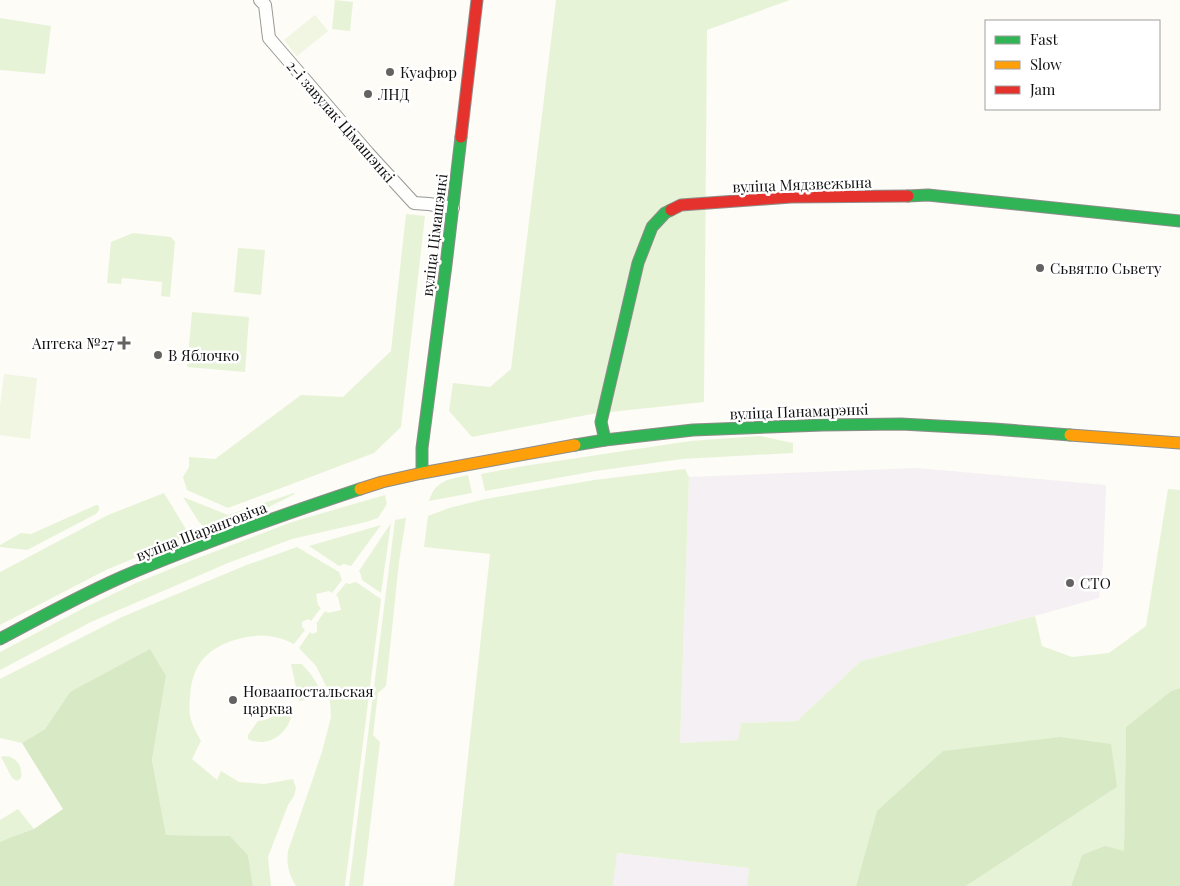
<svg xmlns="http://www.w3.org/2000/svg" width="1180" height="886" font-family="'Playfair Display',serif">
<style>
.industrial{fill:#f5f0f3}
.green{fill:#e7f3d7}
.forest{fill:#d8eac5}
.pitch{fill:#f0f6e1}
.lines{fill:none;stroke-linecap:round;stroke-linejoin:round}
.street-casing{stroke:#979795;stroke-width:14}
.fast-casing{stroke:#8e8d8b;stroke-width:13}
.slow-casing{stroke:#8e8d8b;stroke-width:13}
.jam-casing{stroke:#8e8d8b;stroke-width:13}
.street{stroke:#fffffe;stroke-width:12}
.fast{stroke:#30b455;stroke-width:11}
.slow{stroke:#ff9f0a;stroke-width:11}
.jam{stroke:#e5322d;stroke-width:11}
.poi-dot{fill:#646362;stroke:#fff;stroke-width:2}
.labels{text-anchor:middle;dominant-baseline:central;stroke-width:5;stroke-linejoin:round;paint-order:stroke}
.poi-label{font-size:15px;fill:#111;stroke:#fff;text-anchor:start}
.street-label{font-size:15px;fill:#111;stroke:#fff}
</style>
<rect width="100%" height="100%" fill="#fdfcf7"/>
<g class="industrial">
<polygon points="917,468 1106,485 1103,566 1099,598 1042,614 861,661 797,721 741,723 738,740 680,743 689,477"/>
<polygon points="616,853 749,868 747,886 613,886"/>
</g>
<g class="green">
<polygon points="335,0 353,2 350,31 332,29"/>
<polygon points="556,0 790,0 707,30 704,402 592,414 472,437 449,411 453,383 490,387 511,369"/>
<polygon points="0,18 51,26 45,74 0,70"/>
<polygon points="406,214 425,216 401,427 374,453 228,508 187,490 183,477 189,467 189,457 215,459 301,395 343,397 391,351"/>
<polygon points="133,233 171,237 175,242 170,297 161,296 162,282 122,278 121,284 107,283 111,242"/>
<polygon points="238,248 265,250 261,295 234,292"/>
<polygon points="192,312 249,317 245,372 187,367"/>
<polygon points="760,436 793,443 793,453 682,459 596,471 485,491 481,474 524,466 690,441"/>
<polygon points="685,469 689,477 680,743 738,740 741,723 797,721 861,661 1035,616 1042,646 1072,657 1109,653 1146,626 1168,489 1180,490 1180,688 1171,691 1126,727 1124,852 1082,855 1071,886 966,886 1117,787 862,866 856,886 747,886 749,868 617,853 613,886 454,886 490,554 424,547 428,516 449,508 485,499 594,480"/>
<path d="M468 475 472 493 429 501C436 479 449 480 468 475Z"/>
<polygon points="164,493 187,531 185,537 106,570 0,625 0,572 108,515"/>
<polygon points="294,493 295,494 265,509 212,528 203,526 199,522 183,497 228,515"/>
<polygon points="385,495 387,504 378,518 366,522 292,539 228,563 91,622 0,670 0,652 84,608 136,583 190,561 292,522"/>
<path d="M96 505H98C100 510 99 511 96 514L27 550 0 547V545L21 533 31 534Z"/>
<polygon points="406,518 399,562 386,686 378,693 373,735 380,742 363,886 349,886 395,520"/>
<polygon points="391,523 381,593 362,580 361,575 359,571"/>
<polygon points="381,525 351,566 344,564 339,566 309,546"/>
<path d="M297 547 339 572 342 580 332 593 329 591 316 594 318 605 321 608 311 621 308 619 302 622V627L305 630 294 644C275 634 257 634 238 639 207 648 192 664 190 697 189 706 189 715 192 723 194 729 198 735 201 741L192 759 217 780 221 771 239 782 264 784 293 779 296 788 294 796 288 805 268 857 271 886H253L248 855 230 836 166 835 152 760 166 676 70 692 45 729 22 743 0 738V679L122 617 244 566Z"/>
<path d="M356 582 381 599 345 886H296C289 875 286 864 288 851L322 752 331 717 330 701 327 688 316 666 299 648 310 632 312 634 317 632V625L316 624 325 611 328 613 341 610 338 597 336 595 346 583 349 584Z"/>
<path d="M291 664H302C312 675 317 682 322 696L299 701Z"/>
<path d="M281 713H287L291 717C286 736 266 748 248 739V735L258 721 265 720Z"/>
<path d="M4 756C16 756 23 766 21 778L17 781 12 778 1 757Z"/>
<polygon points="18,809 34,829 11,837 0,842 0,820"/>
</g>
<g class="forest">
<polygon points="150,649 166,676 152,760 166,835 230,836 248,855 253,886 0,886 0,842 11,837 34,829 63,809 22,743 45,729 70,692"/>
<polygon points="1180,688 1180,886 1071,886 1082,855 1105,846 1124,851 1126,727 1171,691"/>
<polygon points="1060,737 1111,744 1117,787 966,886 856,886 877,811 943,751"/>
</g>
<g class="pitch">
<polygon points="315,15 328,31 297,56 284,40"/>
<polygon points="4,374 37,378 30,439 0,435 0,406"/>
</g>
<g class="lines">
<defs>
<polyline id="street" points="260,0 265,5 269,38 368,153 414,203 429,204 453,208"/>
<g id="fast">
<polyline points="908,196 928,195 1180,221"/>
<polyline points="605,440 601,422 638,263 652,227 665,213 671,210"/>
<polyline points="575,445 605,440 693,430 823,425 901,424 994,429 1070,435"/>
<polyline points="422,473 422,448 446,265 461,137"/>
<path d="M0 639C39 618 81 595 122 577 199 544 279 516 360 489"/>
</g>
<g id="slow">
<polyline points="1070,435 1180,443"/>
<polyline points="360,489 382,482 422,473 575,445"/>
</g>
<g id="jam">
<polyline points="461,137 477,0"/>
<polyline points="671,210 681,205 791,197 908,196"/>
</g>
</defs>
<use href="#street" class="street-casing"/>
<use href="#fast" class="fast-casing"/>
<use href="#slow" class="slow-casing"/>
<use href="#jam" class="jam-casing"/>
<use href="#street" class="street"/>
<use href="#fast" class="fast"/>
<use href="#slow" class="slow"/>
<use href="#jam" class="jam"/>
</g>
<g class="poi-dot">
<circle cx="390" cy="72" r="5"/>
<circle cx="368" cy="94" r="5"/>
<circle cx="1040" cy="268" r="5"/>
<path d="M121.5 335.5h5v5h5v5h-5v5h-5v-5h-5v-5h5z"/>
<circle cx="158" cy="355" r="5"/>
<circle cx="1070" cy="583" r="5"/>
<circle cx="233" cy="700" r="5"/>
</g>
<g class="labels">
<g class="poi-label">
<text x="400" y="72">Куафюр</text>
<text x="378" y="94">ЛНД</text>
<text x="1050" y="268">Сьвятло Сьвету</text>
<text x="114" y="343" text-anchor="end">Аптека №27</text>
<text x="168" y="355">В Яблочко</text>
<text x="1080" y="583">СТО</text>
<text x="243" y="691">Новаапостальская<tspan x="243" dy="17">царква</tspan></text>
</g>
<g class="street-label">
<text transform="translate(341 121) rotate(49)">2-і завулак Цімашэнкі</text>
<text transform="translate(802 184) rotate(-2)">вуліца Мядзвежына</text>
<text transform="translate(434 235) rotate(-83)">вуліца Цімашэнкі</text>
<text transform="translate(799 411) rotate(-2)">вуліца Панамарэнкі</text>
<text transform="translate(201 531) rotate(-21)">вуліца Шаранговіча</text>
</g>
</g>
<rect x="985" y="20" width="175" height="90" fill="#ffffff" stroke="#a0a0a0"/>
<rect x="995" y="36" width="25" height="8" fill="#30b455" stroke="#a0a0a0"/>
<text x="1030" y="45" font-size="15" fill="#111111">Fast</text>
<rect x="995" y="61" width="25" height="8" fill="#ff9f0a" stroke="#a0a0a0"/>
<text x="1030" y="70" font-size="15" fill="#111111">Slow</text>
<rect x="995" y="86" width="25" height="8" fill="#e5322d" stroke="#a0a0a0"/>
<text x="1030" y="95" font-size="15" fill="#111111">Jam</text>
</svg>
